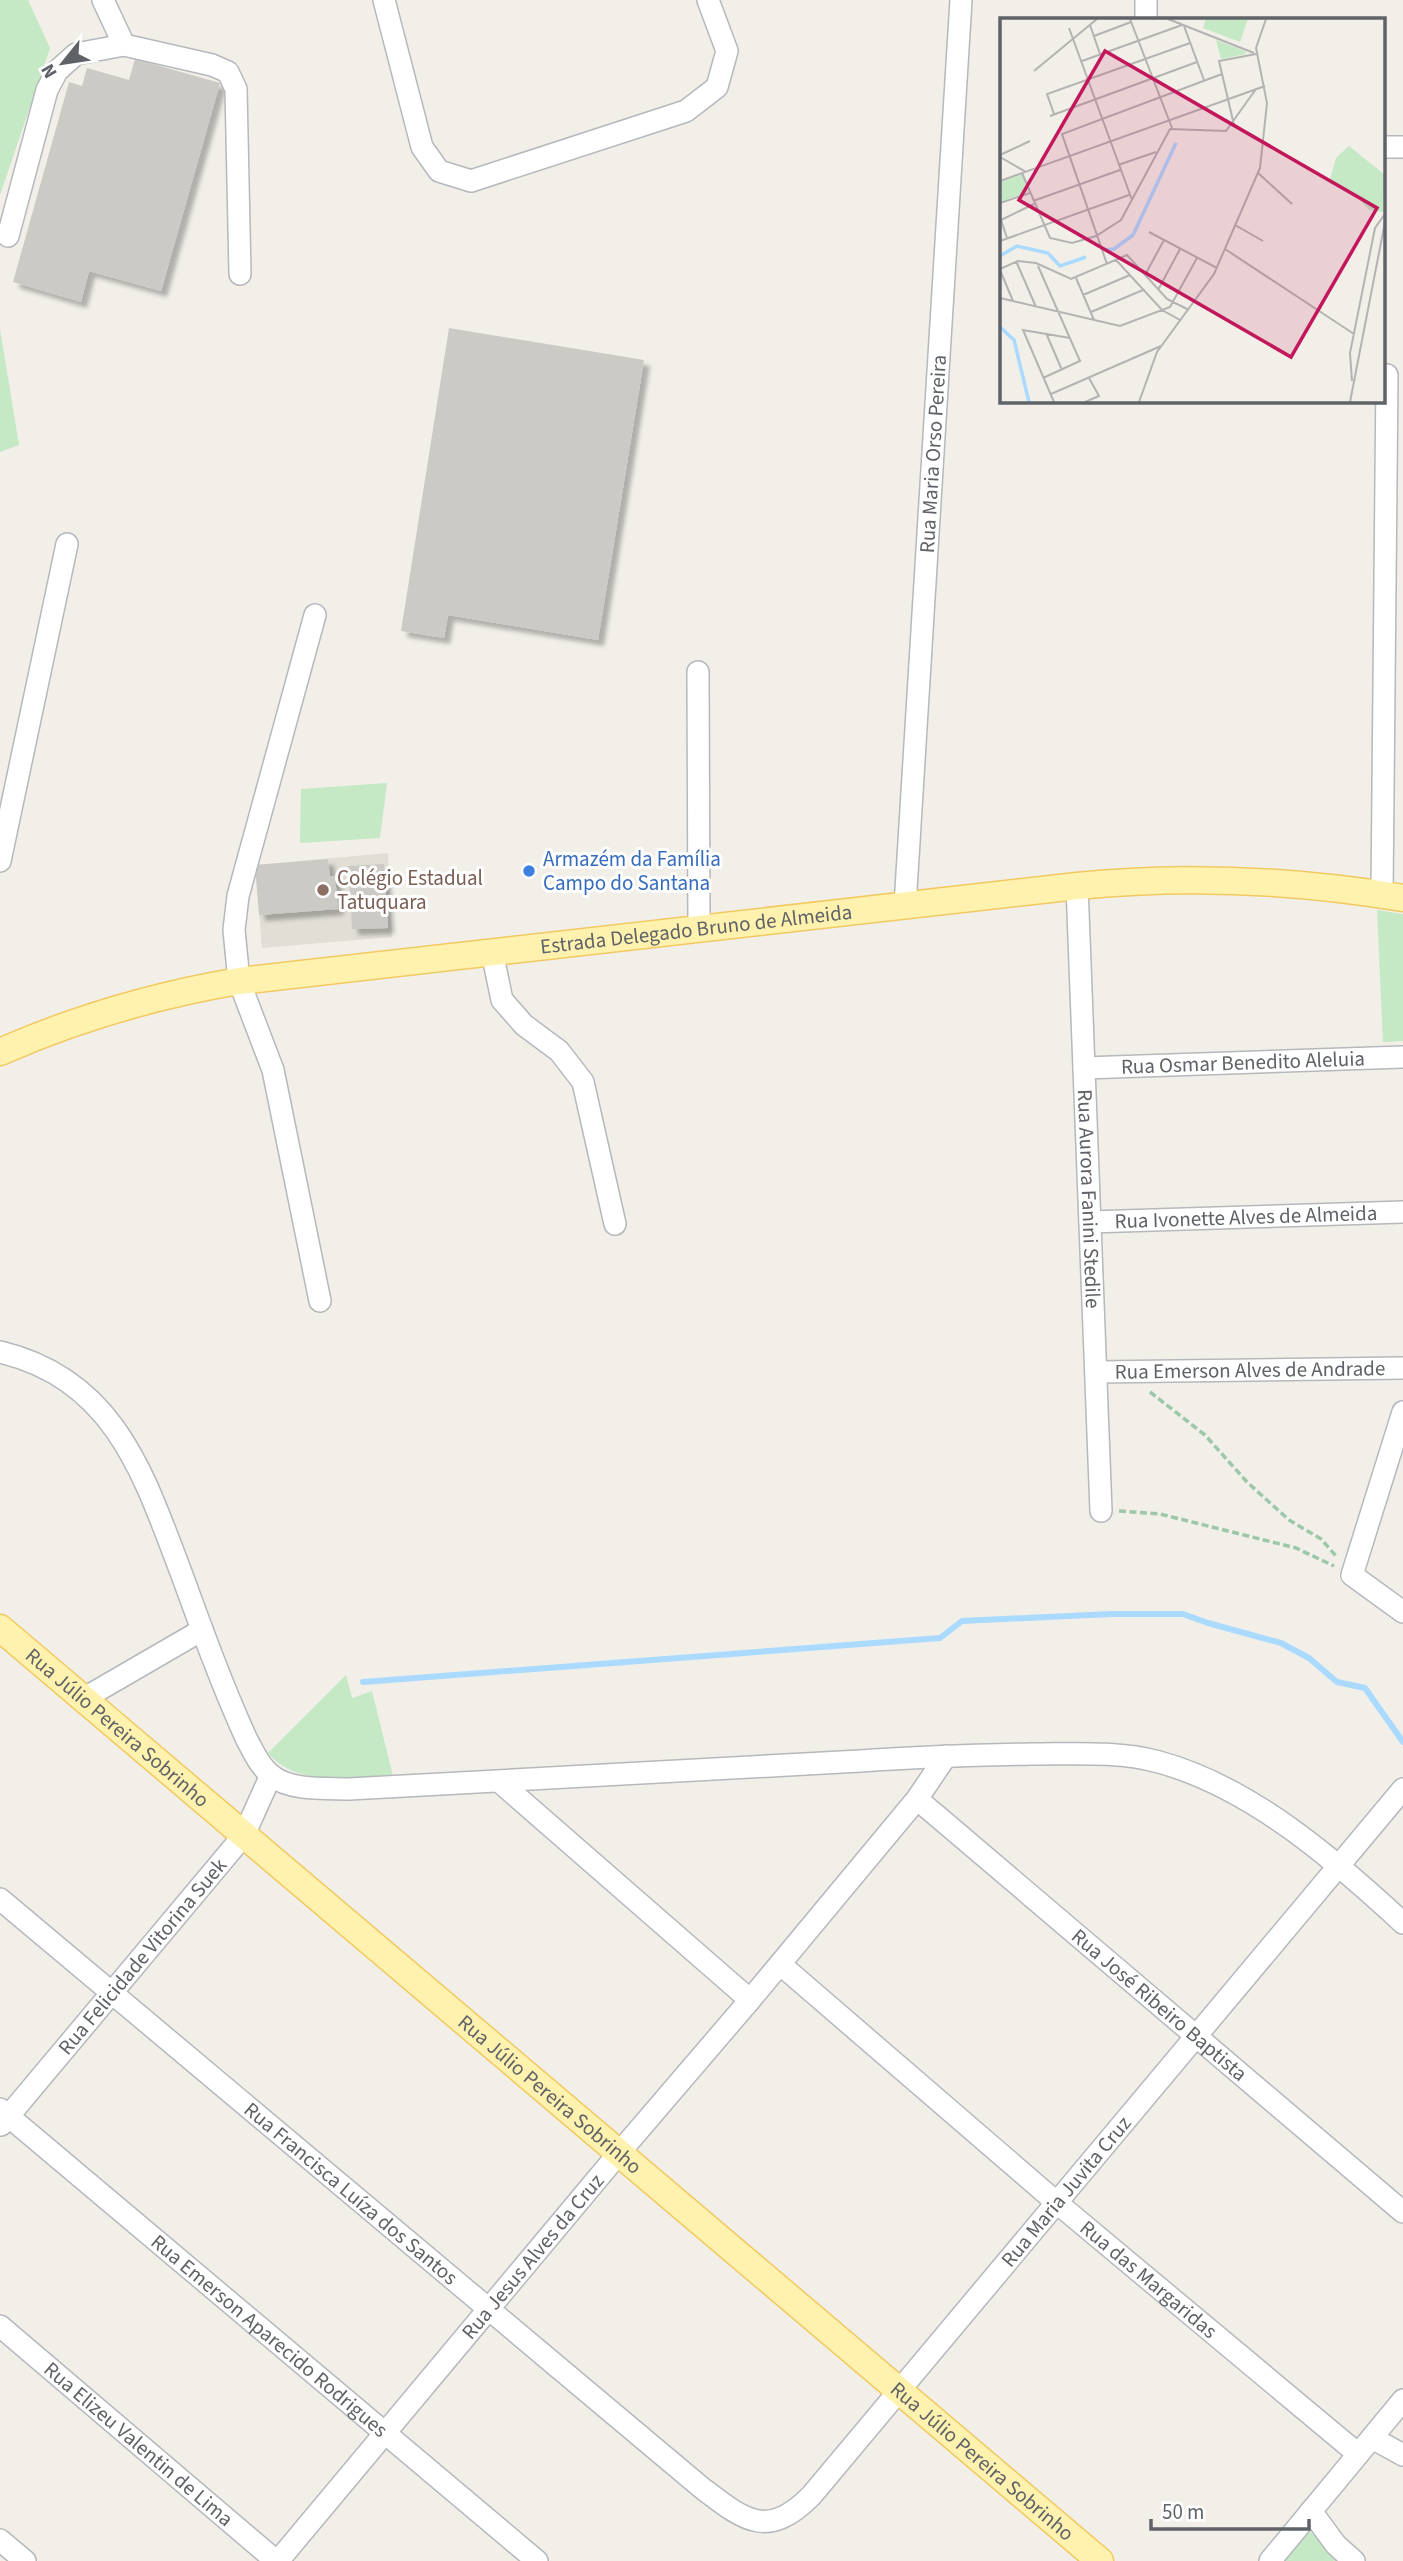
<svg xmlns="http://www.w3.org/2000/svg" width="1403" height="2561" font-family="'Source Sans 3',sans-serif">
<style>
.education{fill:#e1ded6}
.green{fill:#c5e8c5}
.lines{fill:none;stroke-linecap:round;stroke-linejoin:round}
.stream{stroke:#aadaff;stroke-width:6}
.building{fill:#cccac5;filter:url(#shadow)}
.minor-casing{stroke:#b5b8bc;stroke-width:24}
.major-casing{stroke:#f2c960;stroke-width:29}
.path{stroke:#9cc7a9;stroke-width:3.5;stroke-dasharray:7 3.5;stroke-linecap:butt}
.minor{stroke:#fff;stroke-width:21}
.major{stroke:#fff2af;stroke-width:26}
.shop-dot{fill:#3f7fe0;stroke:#fff;stroke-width:2.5}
.education-dot{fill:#8d6e63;stroke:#fff;stroke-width:2.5}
.labels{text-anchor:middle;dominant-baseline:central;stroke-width:6;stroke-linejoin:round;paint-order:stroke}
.street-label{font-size:21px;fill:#5f6368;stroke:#fff}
.shop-label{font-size:21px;fill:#366cbe;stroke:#fff;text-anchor:start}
.education-label{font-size:21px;fill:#785e54;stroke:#fff;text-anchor:start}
.inset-river{fill:none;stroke:#aadaff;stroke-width:3.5}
.inset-road{fill:none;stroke:#b3b3b1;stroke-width:2}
.view{fill:#c2185b;fill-opacity:0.15;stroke:#c2185b;stroke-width:3.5}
.inset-edge{fill:none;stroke:#5f6368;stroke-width:3.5}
</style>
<defs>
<filter id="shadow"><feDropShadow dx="6" dy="6" stdDeviation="2" flood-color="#0004"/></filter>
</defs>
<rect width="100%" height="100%" fill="#f1efe8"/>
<polygon class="education" points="388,853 392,937 262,948 255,865"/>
<g class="green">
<polygon points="0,0 28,0 50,48 0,195"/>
<polygon points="0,329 19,445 0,452"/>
<polygon points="387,783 380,838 300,843 301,789"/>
<polygon points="1377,910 1403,914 1403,1041 1383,1042"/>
<path d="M346 1675 352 1698 372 1691 393 1776C352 1778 298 1788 268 1753Z"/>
<polygon points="1308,2530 1345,2561 1282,2561"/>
</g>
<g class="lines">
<polyline class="stream" points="363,1682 940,1638 962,1621 1111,1614 1183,1614 1208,1623 1281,1643 1309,1658 1337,1682 1365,1688 1403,1742"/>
</g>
<g class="building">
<polygon points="135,59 220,83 161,291 89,271 81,302 13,282 69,82 82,86 87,68 129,80"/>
<polygon points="449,328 644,360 598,640 448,615 444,638 401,631"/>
<polygon points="328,859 330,876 335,876 338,909 259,915 255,865"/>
<polygon points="384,864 388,928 352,929 348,866"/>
</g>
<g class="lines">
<defs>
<g id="minor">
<polyline points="103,0 124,45"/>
<polyline points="384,0 422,147 439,171 471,181 686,111 717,87 727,51 708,0"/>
<polyline points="1146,0 1146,19"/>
<polyline points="1384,147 1403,147"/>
<polyline points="8,236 47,90 57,71 76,54 124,45 212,65 228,72 236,89 240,274"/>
<polyline points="315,615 238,896 234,930 239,981 273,1070 320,1301"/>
<polyline points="698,672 699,930"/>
<polyline points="0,861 67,544"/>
<path id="s1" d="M1077 886 1101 1511"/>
<polyline points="1382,894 1387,375"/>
<path id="s2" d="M905 906 961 0"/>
<polyline points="492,952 502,1000 524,1025 559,1051 583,1082 615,1224"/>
<path id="s3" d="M1084 1068 1403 1057"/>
<path id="s4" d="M1090 1222 1403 1212"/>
<path d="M0 1352C116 1380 144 1476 182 1575 202 1630 222 1685 246 1738 253 1751 260 1767 272 1776 291 1791 326 1788 349 1789 520 1781 690 1771 860 1761 918 1757 975 1755 1032 1754 1075 1754 1118 1751 1159 1762 1251 1787 1335 1860 1403 1923"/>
<path id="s5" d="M1096 1372 1403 1368"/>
<polyline points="1403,1412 1352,1575 1403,1612"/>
<polyline points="83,1699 202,1630"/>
<polyline points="500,1782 750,2000"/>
<path id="s6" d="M917 1799 1403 2212"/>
<path id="s7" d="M0 1899 702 2488C744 2520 767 2540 811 2496L1403 1789"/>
<path id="s8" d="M780 1964 1056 2202 1358 2454"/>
<path id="s9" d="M0 2109 537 2561"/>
<path id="s10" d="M1 2125 244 1835 271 1775"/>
<path id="s11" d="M0 2326 276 2561"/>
<polyline points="1372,2438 1403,2455"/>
<polyline points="1311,2511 1336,2545 1354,2561"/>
<polyline points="0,2540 25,2561"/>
<path id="s12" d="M278 2561 619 2153 750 2000 917 1799 946 1756"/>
<polyline points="1270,2561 1403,2400"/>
</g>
<g id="major">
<path id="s13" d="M0 1052C77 1018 156 995 239 981L1077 886C1186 875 1295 880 1403 898"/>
<path id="s14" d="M0 1628 1100 2561"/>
</g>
</defs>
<use href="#minor" class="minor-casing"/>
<use href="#major" class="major-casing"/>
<g class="path">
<polyline points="1150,1392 1205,1435 1247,1482 1289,1520 1321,1539 1337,1557"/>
<polyline points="1119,1511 1160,1514 1296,1548 1334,1566"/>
</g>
<use href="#minor" class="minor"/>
<use href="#major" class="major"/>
</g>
<circle class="shop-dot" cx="529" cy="871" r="7"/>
<circle class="education-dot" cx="323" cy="890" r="7"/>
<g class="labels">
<g class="street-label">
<text stroke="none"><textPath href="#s2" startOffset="453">Rua Maria Orso Pereira</textPath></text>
<text stroke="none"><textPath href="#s13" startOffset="710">Estrada Delegado Bruno de Almeida</textPath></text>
<text stroke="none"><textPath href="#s3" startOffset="159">Rua Osmar Benedito Aleluia</textPath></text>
<text stroke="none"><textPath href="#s1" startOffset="313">Rua Aurora Fanini Stedile</textPath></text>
<text stroke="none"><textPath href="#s4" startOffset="156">Rua Ivonette Alves de Almeida</textPath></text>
<text stroke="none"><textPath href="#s5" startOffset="154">Rua Emerson Alves de Andrade</textPath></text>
<text stroke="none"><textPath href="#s14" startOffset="154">Rua Júlio Pereira Sobrinho</textPath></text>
<text stroke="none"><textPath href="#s10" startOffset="220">Rua Felicidade Vitorina Suek</textPath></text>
<text stroke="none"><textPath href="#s6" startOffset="318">Rua José Ribeiro Baptista</textPath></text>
<text stroke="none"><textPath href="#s14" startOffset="721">Rua Júlio Pereira Sobrinho</textPath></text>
<text stroke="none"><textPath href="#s7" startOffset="1440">Rua Maria Juvita Cruz</textPath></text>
<text stroke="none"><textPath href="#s7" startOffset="458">Rua Francisca Luíza dos Santos</textPath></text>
<text stroke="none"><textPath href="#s12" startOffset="397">Rua Jesus Alves da Cruz</textPath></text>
<text stroke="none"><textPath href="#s8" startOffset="485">Rua das Margaridas</textPath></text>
<text stroke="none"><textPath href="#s9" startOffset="352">Rua Emerson Aparecido Rodrigues</textPath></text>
<text stroke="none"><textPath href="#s11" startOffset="182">Rua Elizeu Valentin de Lima</textPath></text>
<text stroke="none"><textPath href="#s14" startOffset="1288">Rua Júlio Pereira Sobrinho</textPath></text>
</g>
<g class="shop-label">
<text x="543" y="859">Armazém da Família<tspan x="543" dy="24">Campo do Santana</tspan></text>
</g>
<g class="education-label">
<text x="337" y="878">Colégio Estadual<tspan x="337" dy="24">Tatuquara</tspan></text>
</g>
</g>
<g transform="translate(1000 18)">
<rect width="385" height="385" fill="#f1efe8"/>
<path d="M206 1H248L240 24 203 10ZM216 22 245 33 246 36 221 41ZM349 128 385 157 383 194 369 192 353 174 329 165 336 140ZM22 156 28 174 0 184V164Z" fill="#c5e8c5"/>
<path class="inset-river" d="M105 232 114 231 133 217 176 125M0 238 17 228 48 235 60 248 86 239M0 309 14 322 29 384"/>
<path class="inset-road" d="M130 1 172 110M168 1 254 35M90 7 100 36M184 8 204 62M69 10 132 182M94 18 131 4M82 43 182 7M34 53 97 1M54 96 47 76 190 25M50 98 197 44M234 107 219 43 256 36M0 137 30 123M0 139 26 154M118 147 156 134M22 155 50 220 72 225 96 218 121 202 170 111 226 113 256 71M258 155 292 186M0 163 265 68M33 183 120 152M0 185 30 175M0 199 7 220M1 202 34 186M235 207 263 223M149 214 217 250M0 223 129 177M225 231 354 316M116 242 162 292 180 302M16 243 36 289M107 246 62 116 222 56M38 248 80 343 43 360M0 251 18 243 36 245 71 261 127 237 167 281 189 292M0 252 13 283M145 257 164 222M76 260 94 302M158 272 180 231M83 277 130 257M0 280 120 308 170 289 197 240M91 294 143 272M46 315 62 352M352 363 350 335 375 210 385 196M51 376 161 328M54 384 23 312 70 320M85 384 99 378 89 360M139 384 157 334 214 256 260 150 267 85 256 30 266 1M350 384 385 204"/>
<path class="view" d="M105 33 377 190 291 339 19 182Z"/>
<rect width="385" height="385" class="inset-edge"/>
</g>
<g transform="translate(63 63) rotate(240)" stroke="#ffffff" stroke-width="5" paint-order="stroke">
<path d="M0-5L12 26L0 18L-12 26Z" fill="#5f6368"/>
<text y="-10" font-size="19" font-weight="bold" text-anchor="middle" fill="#5f6368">N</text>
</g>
<path d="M1151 2519v10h158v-10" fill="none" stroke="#5f6368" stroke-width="3.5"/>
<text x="1162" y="2519" font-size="21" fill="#5f6368" stroke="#ffffff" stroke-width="5" paint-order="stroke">50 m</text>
</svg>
